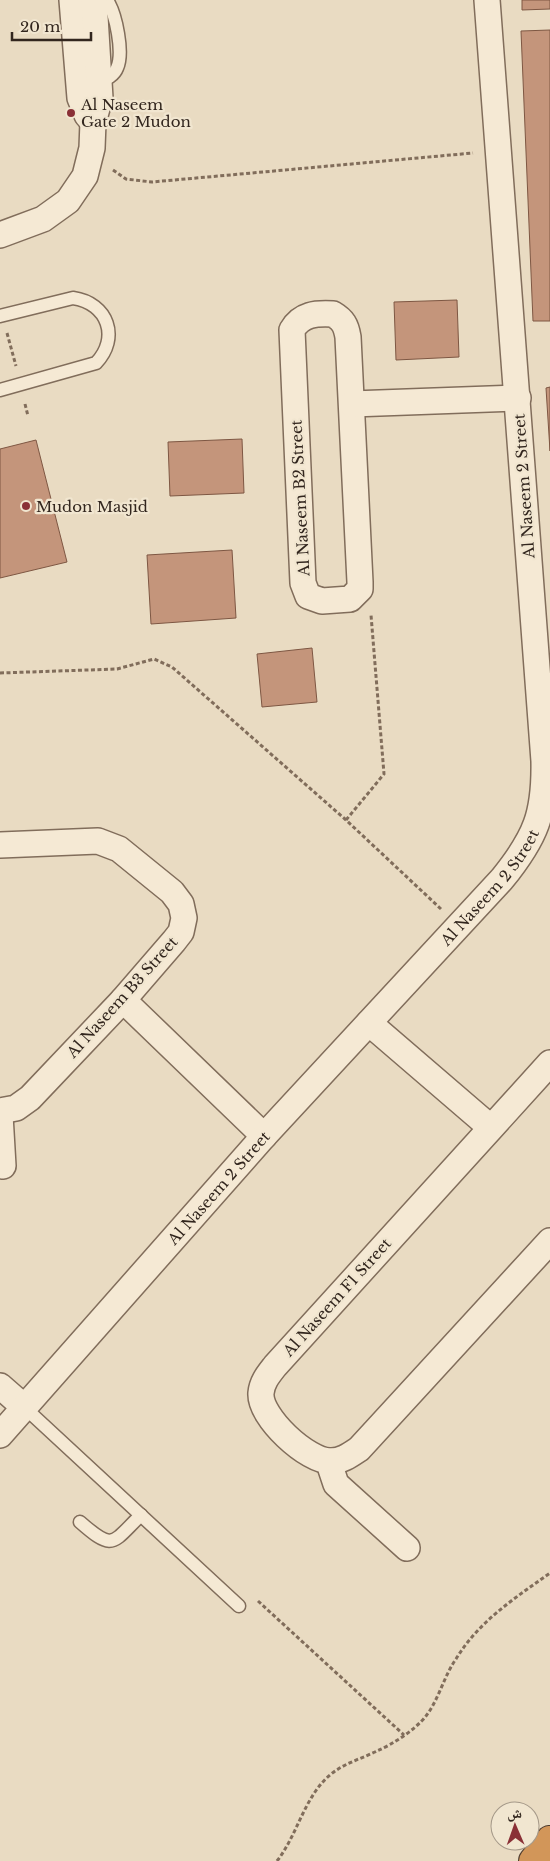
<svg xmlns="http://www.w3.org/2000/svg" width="550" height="1861" font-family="'Libre Baskerville','Noto Naskh Arabic',serif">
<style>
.building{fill:#c4957b;stroke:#7e5743}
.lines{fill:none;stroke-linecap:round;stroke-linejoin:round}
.lane-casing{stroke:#816d5b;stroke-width:15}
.street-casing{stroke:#816d5b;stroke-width:28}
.highway-casing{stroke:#4f3c2f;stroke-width:30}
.path{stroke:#816d5b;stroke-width:3;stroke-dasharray:4 2.5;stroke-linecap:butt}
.lane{stroke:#f5e9d4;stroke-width:12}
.street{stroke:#f5e9d4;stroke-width:25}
.highway{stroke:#d29659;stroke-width:28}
.poi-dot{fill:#8a3036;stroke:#f1e6d0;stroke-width:2}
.labels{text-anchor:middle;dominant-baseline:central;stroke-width:4.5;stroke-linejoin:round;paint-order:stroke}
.poi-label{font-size:15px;fill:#32261e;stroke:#f1e6d0;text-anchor:start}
.street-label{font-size:15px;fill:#32261e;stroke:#f1e6d0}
</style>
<rect width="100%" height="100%" fill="#e9dbc2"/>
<g class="building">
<polygon points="522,0 550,0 550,9 522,10"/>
<polygon points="550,30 550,321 533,321 521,31"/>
<polygon points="457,300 459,357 396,360 394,302"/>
<polygon points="550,387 550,451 546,388"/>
<polygon points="242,439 244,493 170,496 168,442"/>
<polygon points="36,440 67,562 0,578 0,449"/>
<polygon points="232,550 236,618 151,624 147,555"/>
<polygon points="312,648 317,702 262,707 257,654"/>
</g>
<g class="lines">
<defs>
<g id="lane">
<path d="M99 82C106 79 114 76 117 68 124 53 116 14 107 0"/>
<path d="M0 316 73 298C108 303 120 338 96 363L0 390"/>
<polyline points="24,1407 239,1606"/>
<path d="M80 1522C114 1552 112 1543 141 1515"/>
</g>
<g id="street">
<polyline points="72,0 80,98 87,115 93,122"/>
<polyline points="0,235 43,219 68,201 85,176 92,148 93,122 100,98 94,0"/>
<path d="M333 314C343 320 346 325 348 337L360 582V589L350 599 322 601 308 596 303 583 292 330C301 314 316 313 333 314Z"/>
<polyline points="352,404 518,398"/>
<polyline points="0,845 98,841 119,849 172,892 181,904 184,918 181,932 174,941 123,1000 30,1098 16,1108 0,1111"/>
<polyline points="123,1000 264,1136"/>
<polyline points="369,1023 490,1127"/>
<path d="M550 1063 275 1366C268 1375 262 1382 261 1393 259 1417 308 1462 331 1461 342 1461 350 1455 359 1449L550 1241"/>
<polyline points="0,1115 3,1166"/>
<polyline points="0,1386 24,1407"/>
<path id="s1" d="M0 1435 264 1136 502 879C536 837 545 814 544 761L487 0"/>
<polyline points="331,1461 331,1469 336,1484 407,1548"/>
</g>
<polyline id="highway" points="533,1861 550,1840"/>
</defs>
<use href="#lane" class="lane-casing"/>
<use href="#street" class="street-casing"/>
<use href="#highway" class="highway-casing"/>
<g class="path">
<polyline points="113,170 126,179 152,182 473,153"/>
<polyline points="7,333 16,366"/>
<polyline points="25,404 28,416"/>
<polyline points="0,673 117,669 154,659 172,667 346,820 441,909"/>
<polyline points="346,820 384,774 371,615"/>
<polyline points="258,1601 404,1735"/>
<path d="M277 1861C298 1834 304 1797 330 1775 344 1763 361 1759 377 1751 393 1744 415 1730 426 1716 439 1699 444 1676 456 1659 479 1621 515 1598 550 1573"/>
</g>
<use href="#lane" class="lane"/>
<use href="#street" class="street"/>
<use href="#highway" class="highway"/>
</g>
<g class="poi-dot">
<circle cx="71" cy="113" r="5"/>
<circle cx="26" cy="506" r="5"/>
</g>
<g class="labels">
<g class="poi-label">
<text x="81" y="104">Al Naseem<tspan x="81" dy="17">Gate 2 Mudon</tspan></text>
<text x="36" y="506">Mudon Masjid</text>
</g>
<g class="street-label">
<text transform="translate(524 486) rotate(-94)">Al Naseem 2 Street</text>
<text transform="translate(300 498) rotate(-93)">Al Naseem B2 Street</text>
<text stroke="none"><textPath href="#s1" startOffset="735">Al Naseem 2 Street</textPath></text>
<text transform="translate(122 997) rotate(-48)">Al Naseem B3 Street</text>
<text stroke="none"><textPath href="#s1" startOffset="330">Al Naseem 2 Street</textPath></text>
<text transform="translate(337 1297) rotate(-48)">Al Naseem F1 Street</text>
</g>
</g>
<g transform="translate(515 1826) rotate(358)"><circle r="24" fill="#f1e6d0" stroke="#a59989"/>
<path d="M0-4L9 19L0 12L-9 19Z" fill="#8a3036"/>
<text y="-8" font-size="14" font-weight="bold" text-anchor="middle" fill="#32261e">ش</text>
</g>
<path d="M12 32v8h79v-8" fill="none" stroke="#32261e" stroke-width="2.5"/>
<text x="20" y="32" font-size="15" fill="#32261e" stroke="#f1e6d0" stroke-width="4" paint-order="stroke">20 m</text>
</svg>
